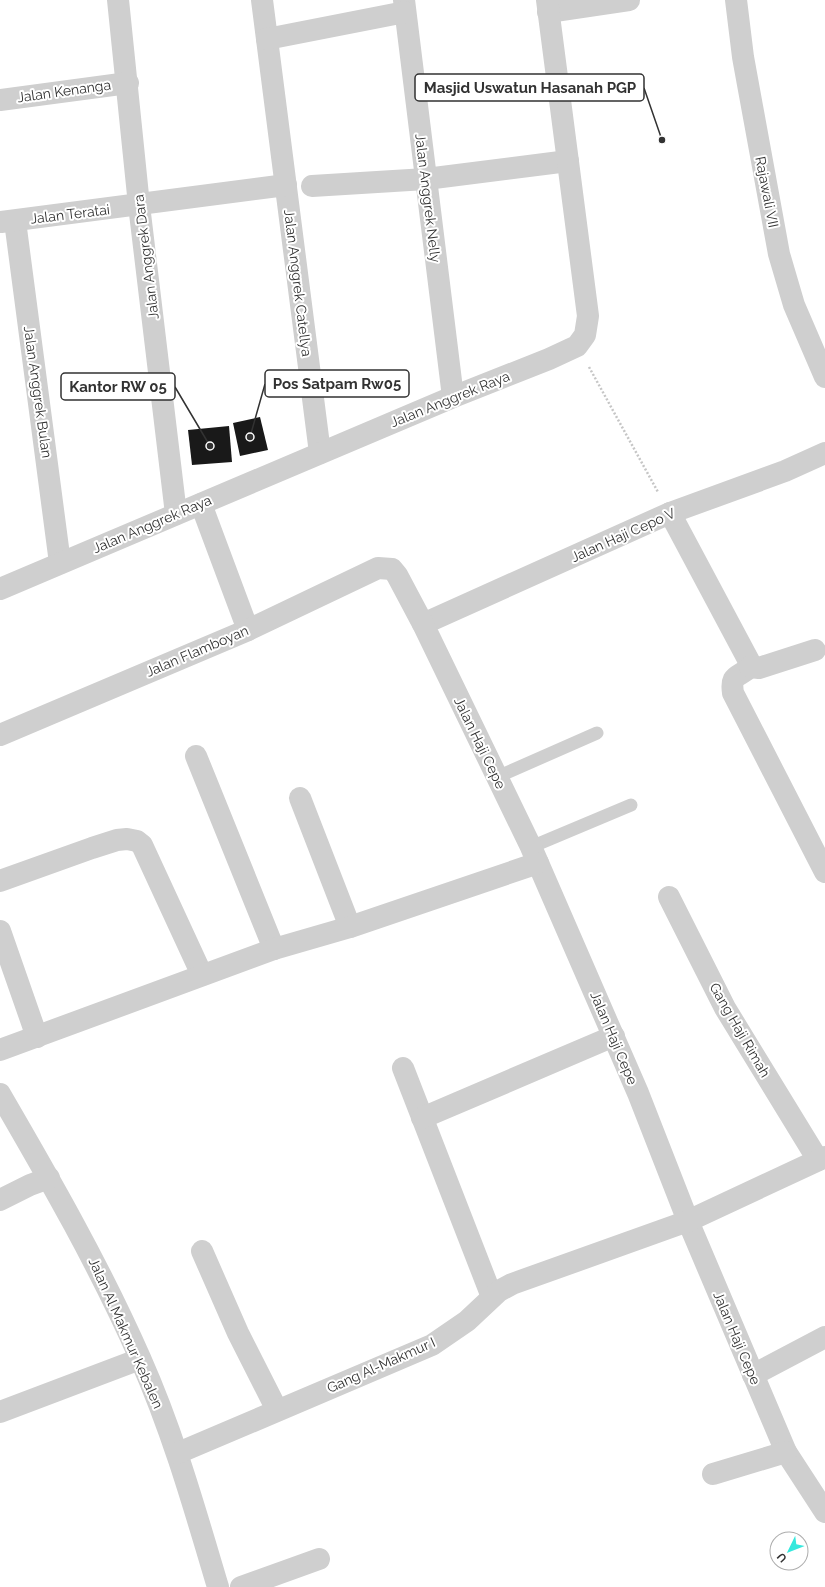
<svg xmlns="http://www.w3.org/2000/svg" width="825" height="1587" font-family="Raleway,sans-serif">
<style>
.building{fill:#191919}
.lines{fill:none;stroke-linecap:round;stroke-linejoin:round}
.path{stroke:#c6c6c6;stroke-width:2.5;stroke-dasharray:2 2;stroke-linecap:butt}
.lane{stroke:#cfcfcf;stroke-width:13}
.street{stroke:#cfcfcf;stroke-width:22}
.labels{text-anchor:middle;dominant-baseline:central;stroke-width:4;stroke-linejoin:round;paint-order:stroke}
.street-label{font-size:14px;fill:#323232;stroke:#fff}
.leader{fill:none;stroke:#323232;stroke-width:1.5}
.callout-dot{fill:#323232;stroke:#fff;stroke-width:1.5}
.callout{fill:#fff;stroke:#323232;stroke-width:1.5}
.callout-label{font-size:15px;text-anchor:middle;font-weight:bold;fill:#323232}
</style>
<rect width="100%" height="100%" fill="#fff"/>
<g class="building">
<polygon points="260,417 268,450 240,456 233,423"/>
<polygon points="229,426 232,462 192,465 188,430"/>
</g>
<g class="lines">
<polyline class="path" points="589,367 658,492"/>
<g class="lane">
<polyline points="497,777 597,733"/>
<polyline points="531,847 631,805"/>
</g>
<g class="street">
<polyline points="118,0 139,205 176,514"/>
<polyline points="262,0 320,453"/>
<polyline points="404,0 453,397"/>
<polyline points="736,0 743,57 779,254 794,305 825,377"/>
<polyline points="548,12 629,0"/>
<polyline points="267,39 405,12"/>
<polyline points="0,100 128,83"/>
<polyline points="312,186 426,179 568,161"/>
<polyline points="15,221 60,563"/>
<polyline points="1,222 286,185"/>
<polyline points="201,504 248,630"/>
<polyline points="670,513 750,663 750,667"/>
<polyline points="0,589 453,397 549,359 577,346 585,335 588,316 547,0"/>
<polyline points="423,624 670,513 785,471 825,453"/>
<path d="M750 667C739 678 730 673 733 693L825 872"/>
<polyline points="750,667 759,668 815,650"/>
<polyline points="0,735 248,630 378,568 392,569 397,575 423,624 531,847 638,1093 688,1221 786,1452 825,1512"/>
<polyline points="196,756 274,949"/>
<polyline points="300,798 350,927"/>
<polyline points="0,881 92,848 117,840 127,839 137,841 142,845 202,975"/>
<polyline points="669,897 725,1008 818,1160"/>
<polyline points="0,931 37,1037"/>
<polyline points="0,1050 274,949 350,927 538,863"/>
<polyline points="403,1068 492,1297"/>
<path d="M0 1094C50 1180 100 1267 140 1358 173 1432 195 1510 218 1587"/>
<polyline points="422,1118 614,1036"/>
<polyline points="0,1200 30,1185 49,1178"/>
<polyline points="202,1251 238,1333 277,1410"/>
<polyline points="753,1375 825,1337"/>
<polyline points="0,1412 140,1359"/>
<polyline points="178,1453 432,1345 467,1321 499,1291 512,1284 688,1221 825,1157"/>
<polyline points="713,1474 786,1452"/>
<polyline points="241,1587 319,1559"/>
</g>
</g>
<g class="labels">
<g class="street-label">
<text transform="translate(64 91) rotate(-8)">Jalan Kenanga</text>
<text transform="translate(767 192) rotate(79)">Rajawali VII</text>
<text transform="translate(428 198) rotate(83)">Jalan Anggrek Nelly</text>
<text transform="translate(70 214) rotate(-7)">Jalan Teratai</text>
<text transform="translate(146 257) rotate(-97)">Jalan Anggrek Dara</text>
<text transform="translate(298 283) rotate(83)">Jalan Anggrek Catellya</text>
<text transform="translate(38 392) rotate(82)">Jalan Anggrek Bulan</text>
<text transform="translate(450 399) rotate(-22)">Jalan Anggrek Raya</text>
<text transform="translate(152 524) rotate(-23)">Jalan Anggrek Raya</text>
<text transform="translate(623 535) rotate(-24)">Jalan Haji Cepo V</text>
<text transform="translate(197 651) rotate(-23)">Jalan Flamboyan</text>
<text transform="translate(480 743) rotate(64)">Jalan Haji Cepe</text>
<text transform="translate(740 1030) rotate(60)">Gang Haji Rimah</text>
<text transform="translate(614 1038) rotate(67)">Jalan Haji Cepe</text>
<text transform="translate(126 1333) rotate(66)">Jalan Al Makmur Kebalen</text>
<text transform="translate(737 1338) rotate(67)">Jalan Haji Cepe</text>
<text transform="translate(381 1365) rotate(-24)">Gang Al-Makmur I</text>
</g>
</g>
<path class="leader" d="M662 140L644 88M250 437L265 384M210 446L175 387"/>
<g class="callout-dot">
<circle cx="662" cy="140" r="4"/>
<circle cx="250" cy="437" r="4"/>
<circle cx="210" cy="446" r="4"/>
</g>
<g class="callout">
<rect x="415" y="74" width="229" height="27" rx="4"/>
<rect x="265" y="370" width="144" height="27" rx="4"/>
<rect x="61" y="373" width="114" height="27" rx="4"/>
</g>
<g class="callout-label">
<text x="530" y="93">Masjid Uswatun Hasanah PGP</text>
<text x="337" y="389">Pos Satpam Rw05</text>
<text x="118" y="392">Kantor RW 05</text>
</g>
<g transform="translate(789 1551) rotate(227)"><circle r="19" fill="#ffffff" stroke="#adadad"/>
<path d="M0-3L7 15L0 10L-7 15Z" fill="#34e8dd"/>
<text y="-6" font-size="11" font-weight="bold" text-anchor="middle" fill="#323232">U</text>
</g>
</svg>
